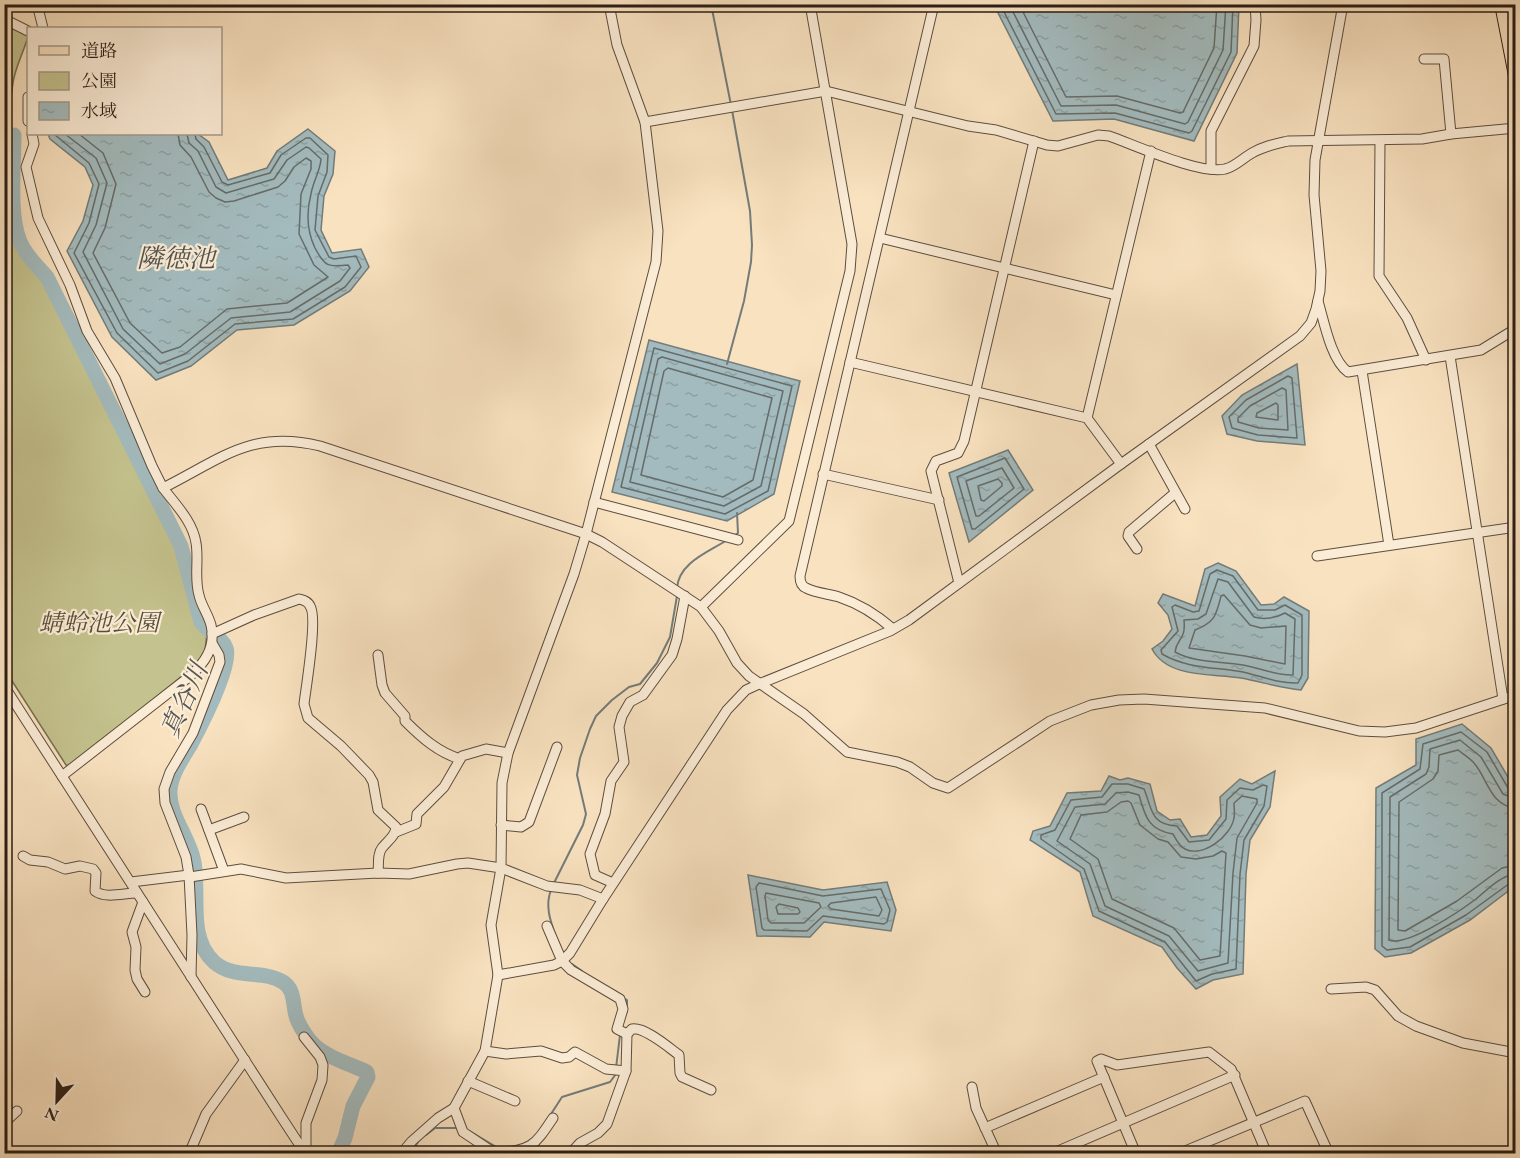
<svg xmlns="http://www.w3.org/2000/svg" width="1520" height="1158" font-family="'EB Garamond','Noto Serif JP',serif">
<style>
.park{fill:#c4c28e;stroke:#777051;stroke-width:1.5}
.water{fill:url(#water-ripples);stroke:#737c7a;stroke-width:1.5}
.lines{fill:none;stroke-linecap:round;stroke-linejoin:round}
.shore{stroke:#666c69;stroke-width:1.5}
.stream{stroke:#737c7a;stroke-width:2}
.river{stroke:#a3bbbe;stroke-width:15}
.minor-casing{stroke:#5e4e3f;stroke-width:11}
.major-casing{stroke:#2a1d14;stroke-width:14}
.minor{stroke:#fbecd6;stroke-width:9}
.major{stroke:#f9e2c0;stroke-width:12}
.labels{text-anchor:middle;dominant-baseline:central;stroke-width:4.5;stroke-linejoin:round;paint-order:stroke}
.park-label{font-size:24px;font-style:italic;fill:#584f39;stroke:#fbecd6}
.water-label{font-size:26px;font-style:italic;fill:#545450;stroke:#fbecd6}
</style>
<defs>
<pattern id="water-ripples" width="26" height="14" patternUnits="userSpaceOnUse" patternTransform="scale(1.5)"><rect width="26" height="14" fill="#a3bbbe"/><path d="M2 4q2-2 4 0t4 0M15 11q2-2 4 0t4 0" fill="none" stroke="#8ca0a2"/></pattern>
</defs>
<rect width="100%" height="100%" fill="#f9e2c0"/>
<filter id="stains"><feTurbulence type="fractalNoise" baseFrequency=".00333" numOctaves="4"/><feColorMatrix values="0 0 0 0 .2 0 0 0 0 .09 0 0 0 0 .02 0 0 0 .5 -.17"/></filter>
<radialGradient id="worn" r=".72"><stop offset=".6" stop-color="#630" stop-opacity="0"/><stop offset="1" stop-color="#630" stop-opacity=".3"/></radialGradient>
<path class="park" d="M4 24 28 36C24 52 15 67 13 83 8 114 4 217 17 243 24 256 36 267 45 279L178 548 195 616 198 624 207 634 205 650 198 663 71 766 66 765 5 670Z"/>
<g class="water">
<polygon points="994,5 1239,5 1237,53 1194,141 1114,119 1053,121"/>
<polygon points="308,129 335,151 333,174 324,196 321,230 332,253 361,249 369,267 350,291 294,325 237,330 191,366 156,380 112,337 67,251 83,221 93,185 85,167 50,139 48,134 198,134 209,142 228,180 267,168 277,151"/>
<polygon points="649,340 800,381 774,494 727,521 612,492"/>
<polygon points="1297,364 1305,445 1257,441 1227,434 1222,416 1242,395"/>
<polygon points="1008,450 1033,490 969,542 949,473"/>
<path d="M1218 563 1236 571 1261 605 1274 604 1284 597 1309 611 1308 678 1301 690C1280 688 1262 682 1241 678 1213 673 1168 679 1152 649L1163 641 1172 629 1168 615 1158 603 1163 594 1195 606 1205 569Z"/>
<polygon points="1462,724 1491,748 1515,789 1515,886 1470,920 1411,953 1385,957 1375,949 1376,788 1416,765 1416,739"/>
<polygon points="1275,771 1270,807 1250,840 1246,874 1243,974 1213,980 1196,989 1177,968 1162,947 1093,916 1080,872 1030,840 1033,831 1050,826 1067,793 1101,791 1109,776 1120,780 1128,778 1150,784 1157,811 1170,820 1180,819 1191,837 1207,835 1221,816 1220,797 1240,779 1252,784"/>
<polygon points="748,875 823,890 887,882 896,910 891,931 824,922 810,937 757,936"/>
</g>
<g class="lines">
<g class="shore">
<polyline points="1000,4 1056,114 1115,113 1189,133 1192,131 1231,52 1233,4"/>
<polyline points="1009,4 1061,106 1116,105 1185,124 1188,122 1223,50 1226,4"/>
<polyline points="1019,4 1066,97 1117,96 1180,113 1183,112 1214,48 1217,4"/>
<polyline points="54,134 89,163 99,184 89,223 74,253 117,333 158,373 188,361 235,324 293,319 345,287 361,267 356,256 334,259 329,257 315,230 318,196 327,172 328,155 310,138 306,138 281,155 270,173 228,185 222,182 204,147 196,139 195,134"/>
<path d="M65 134 96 158 107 183 96 225 83 252 123 329 160 364 185 354 231 318 290 312 340 281 350 268 348 265C328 267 325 267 315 248 307 231 306 213 311 194 313 181 320 172 321 159L309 148 306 147 287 160 274 179 226 193 216 187 198 151 189 143 187 134"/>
<polyline points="79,134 103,153 116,184 105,228 93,253 130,323 162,353 180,347 227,309 287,303 328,277 314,265 299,234 301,194 311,169 311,161 306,158 294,167 285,181 278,187 234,201 225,202 216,198 209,192 191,157 180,145 178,134"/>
<polygon points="654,348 792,386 768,491 725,514 621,487"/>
<polygon points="662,357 783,391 761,486 724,506 630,482 658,359"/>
<polygon points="668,368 772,398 753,480 723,497 641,475 664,371"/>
<polygon points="1288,376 1292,378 1297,438 1258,435 1232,428 1229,417 1246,400"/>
<polygon points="1282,388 1286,390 1288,430 1259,428 1238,422 1238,418 1250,406"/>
<polygon points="1276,403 1278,405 1278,420 1256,417 1257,413"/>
<polygon points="1005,458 1024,489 975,529 972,529 957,477"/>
<polygon points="1002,468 1014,488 979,516 976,516 966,481"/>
<polygon points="998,479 1002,483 1002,486 984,501 981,500 978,486"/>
<path d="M1217 570 1233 576 1258 610H1275L1285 605 1302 615V675L1298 683C1279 684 1261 676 1243 672 1215 667 1188 669 1162 654L1161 650 1178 631 1172 607 1175 605 1193 612 1199 611 1210 574Z"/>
<path d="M1218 579 1228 582 1254 617C1264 620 1276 618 1285 613L1295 619 1293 675C1277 676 1260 668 1243 665 1220 661 1195 663 1175 652 1177 637 1186 641 1184 620L1198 619 1206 614Z"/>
<path d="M1224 595 1250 625 1261 628 1286 626 1285 664 1245 656 1189 648 1195 630C1215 622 1216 616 1221 596Z"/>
<path d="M1112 784H1128L1144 789C1152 808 1150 825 1177 826L1189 842 1209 840 1226 819 1227 800 1240 788 1253 790 1263 785 1267 786 1264 806 1244 840 1240 874 1236 969 1212 974 1196 981 1165 942 1099 911 1084 869 1041 839V835L1055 830 1071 800 1102 797Z"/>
<polyline points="1516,791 1508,788 1487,752 1461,732 1423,744 1420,769 1382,793 1382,946 1387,950 1410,947 1466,915 1510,883 1516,881"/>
<path d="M1128 792 1139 795C1145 816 1148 830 1173 834 1176 839 1179 846 1185 849 1203 858 1231 836 1234 818 1235 814 1234 808 1234 803L1242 796 1257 799V803L1237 838 1233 873 1228 963 1198 971 1169 936 1105 906 1090 864 1057 841 1075 807 1105 804 1116 793Z"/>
<path d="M1516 799 1503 794 1481 757 1460 740 1430 749 1429 767 1426 774 1390 797 1389 940C1407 947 1460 911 1476 899 1487 890 1501 875 1516 874"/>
<polygon points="1128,801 1131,803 1140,825 1158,839 1168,842 1181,857 1196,859 1213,856 1222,851 1226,853 1220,956 1200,960 1174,928 1112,899 1098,859 1070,839 1081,815 1107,812 1121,802"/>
<path d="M1516 808C1490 806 1488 779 1474 763 1470 758 1463 754 1458 750L1439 755 1438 771 1433 779 1399 802 1398 930 1405 931 1457 901 1502 868 1516 865"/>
<polygon points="759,883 823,896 881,889 890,910 887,922 884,924 823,916 807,931 764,930 762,928 756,887"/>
<polygon points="766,893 819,903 821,907 804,923 771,923 768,920 765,896"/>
<polygon points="876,897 882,910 879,916 831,909 828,906 831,903"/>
<polygon points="779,904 798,908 800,912 798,914 778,914 776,907"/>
</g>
<g class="stream">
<polyline points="711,4 731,105"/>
<polyline points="4,191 14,191"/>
<polyline points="727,364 744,301 751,262 752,245 750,211 732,110"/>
<polyline points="735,535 738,533 737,513"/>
<path d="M677 588C679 562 709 552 727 540"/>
<polyline points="553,885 583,825 586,814 577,775 580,758 590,729 596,716 612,700 629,687 640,684 657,663 670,637 677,596"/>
<path d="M551 890C545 905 550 920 555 934"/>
<polyline points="572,964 582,971"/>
<polyline points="622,997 627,1000 627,1012"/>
<polyline points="616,1068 620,1035"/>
<polyline points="551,1114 562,1097 610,1082 616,1074"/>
<polyline points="466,1129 498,1148 509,1147"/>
<polyline points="426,1135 435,1128 457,1128"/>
<polyline points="411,1154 419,1140"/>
</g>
<path class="river" d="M14 135C14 164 9 213 19 239 24 253 37 266 47 277L181 546 201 622C208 632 222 637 226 648 233 664 200 727 191 744 183 758 171 774 170 790 168 815 190 838 194 862 200 895 187 937 214 962 234 980 262 969 283 982 296 990 292 1006 297 1019 300 1027 308 1039 314 1045 328 1058 350 1064 367 1072L368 1077 353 1106 345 1138 338 1154"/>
<defs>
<g id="minor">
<polyline points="40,4 39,12 43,28"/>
<polyline points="4,19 28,31"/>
<polyline points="1424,59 1444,59 1451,134"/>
<polyline points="28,97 28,121"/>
<path d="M645 122 826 91 968 126 996 130 1047 145 1058 146 1098 135 1109 136C1135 145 1200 175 1225 169 1235 167 1243 158 1252 153 1264 146 1275 144 1288 141L1422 139 1451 134 1516 128"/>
<polyline points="32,134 34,144 26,167 38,218 70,285 87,331 115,378 152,466 163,488"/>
<polyline points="1380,141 1379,276 1407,318 1426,360"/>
<polyline points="1211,169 1211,131 1254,46 1256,20 1255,4"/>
<polyline points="880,238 1116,295"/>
<path d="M1318 301C1324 321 1331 360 1348 372L1481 350 1512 331 1516 332"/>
<polyline points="1450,356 1503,699"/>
<polyline points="850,362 1087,418 1121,464"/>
<polyline points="1362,371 1389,545"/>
<polyline points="1087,418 1151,151"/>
<polyline points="1149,444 1185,509"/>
<polyline points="823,474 939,500"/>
<polyline points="594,502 738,540"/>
<polyline points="1137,549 1128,536 1129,532 1175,493"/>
<polyline points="1317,556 1516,527"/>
<polyline points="959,583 931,471 936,461 958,453 964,441 1034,141"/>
<polyline points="701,607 789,521 850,271 852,244 810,4"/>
<path d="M893 629C877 615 860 604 839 597 829 594 816 593 806 588 801 586 800 581 800 576L934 4"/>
<path d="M212 634 254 615 299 599C303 600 308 601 310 606 318 617 306 687 304 704L308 718 341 746 369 775 373 782 378 810 396 827C395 837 388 840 382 848 377 854 379 865 378 873"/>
<path d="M378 655 382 685 385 693 405 716V721C422 738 438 752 460 759"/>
<polyline points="4,686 282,1118 299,1144 309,1154"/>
<path d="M62 776 189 677C205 663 216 647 211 625 208 614 201 605 199 595 194 578 199 560 196 543 193 522 176 505 163 488 221 459 252 429 320 446L586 534 602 542 701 607 719 631 737 663 749 676 804 714 847 752 897 762 910 767 933 783 948 788 1050 721 1091 705 1119 700 1144 699 1265 708 1359 731 1385 732 1416 728 1516 695"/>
<polyline points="201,809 224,871"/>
<polyline points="501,825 521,827 529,822 557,747"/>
<polyline points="209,830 244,817"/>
<polyline points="396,832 416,824 417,814 444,787 462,756 486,749 508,753"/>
<path d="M23 856 30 860 48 862 65 869 80 866 93 869 96 873 95 891C105 899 124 893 137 893"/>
<polyline points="190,877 241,869 286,878 378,873 409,874 457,864 468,863 501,868 547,886 580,890 603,899"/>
<polyline points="131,882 189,875"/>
<polyline points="613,883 595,875 590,854 605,814 611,781 624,762 619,727 622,716 630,702 643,695 672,655 677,639 685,596"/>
<polyline points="143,902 132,932 136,947 135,970 137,979 145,992"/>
<path d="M547 926 562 961 571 970 620 999 623 1009 617 1029 627 1034 632 1029C645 1027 668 1047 679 1055L680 1073 682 1077 711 1090"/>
<polyline points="498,975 554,965 562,961 570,953 603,899 727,710 746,690 759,684 890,631 909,620 1121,464 1300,336 1311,323 1316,309 1320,291 1321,271 1314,195 1315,160 1343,4"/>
<polyline points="191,977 192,935 189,875 186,857 165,803 164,789 170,772 193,733 220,662 219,655 212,643"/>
<polyline points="1331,989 1366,987 1375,990 1398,1016 1416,1026 1463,1043 1516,1053"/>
<polyline points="304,1037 320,1057 323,1065 322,1080 306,1123 306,1150"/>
<polyline points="485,1051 506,1054 541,1051 562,1058 569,1057 575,1052 606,1069 626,1071"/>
<polyline points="468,1081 515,1101"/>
<polyline points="972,1087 976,1108 997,1154"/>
<polyline points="454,1108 463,1132 496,1154"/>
<polyline points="4,1123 17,1111"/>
<polyline points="985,1128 1104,1077"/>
<path d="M496 1153C532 1149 533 1148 553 1118"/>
<polyline points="189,1154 206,1114 245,1060"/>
<polyline points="401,1154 412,1141 438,1118 454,1108 485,1051 498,975 491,925 501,868 502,783 508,753 574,574 586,534 656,262 658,231 645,122 617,45 609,4"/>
<polyline points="570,1154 580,1143 598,1133 607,1124 626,1071 627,1034"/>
<polyline points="1051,1154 1235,1075"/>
<polyline points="1136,1154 1097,1061 1101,1059 1117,1065 1209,1052 1231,1069 1267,1154"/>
<polyline points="1178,1154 1305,1101 1329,1154"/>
</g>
<polyline id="major" points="1501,4 1516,81"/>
</defs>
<use href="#minor" class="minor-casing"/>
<use href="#major" class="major-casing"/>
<use href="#minor" class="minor"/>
<use href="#major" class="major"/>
</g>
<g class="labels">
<g class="park-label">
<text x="99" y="622">蜻蛉池公園</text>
</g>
<g class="water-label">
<text x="176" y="258">隣徳池</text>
<text transform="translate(184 700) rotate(-66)">真谷川</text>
</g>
</g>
<rect width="1520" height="1158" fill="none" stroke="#f9e2c0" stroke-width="24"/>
<rect x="6" y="6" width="1508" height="1146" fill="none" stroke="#2a1d14" stroke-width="3"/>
<rect x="12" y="12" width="1496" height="1134" fill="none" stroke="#2a1d14" stroke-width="1.5"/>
<rect x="27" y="27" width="195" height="108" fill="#fbecd6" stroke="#a79988" stroke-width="1.5"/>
<rect x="39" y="46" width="30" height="9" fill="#f9e2c0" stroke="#a79988" stroke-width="1.5"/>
<text x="81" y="57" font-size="18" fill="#2a1d14">道路</text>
<rect x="39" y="72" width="30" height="18" fill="#c4c28e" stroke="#a79988" stroke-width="1.5"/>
<text x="81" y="87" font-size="18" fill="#2a1d14">公園</text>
<rect x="39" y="102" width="30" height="18" fill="url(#water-ripples)" stroke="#a79988" stroke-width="1.5"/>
<text x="81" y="117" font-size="18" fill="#2a1d14">水域</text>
<g transform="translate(57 1101) rotate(202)" stroke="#fbecd6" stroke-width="4.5" paint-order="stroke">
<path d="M0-4.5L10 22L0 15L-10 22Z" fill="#2a1d14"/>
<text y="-9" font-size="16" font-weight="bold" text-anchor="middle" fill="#2a1d14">N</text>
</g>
<rect width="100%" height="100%" filter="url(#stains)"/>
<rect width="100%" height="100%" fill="url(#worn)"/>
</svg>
